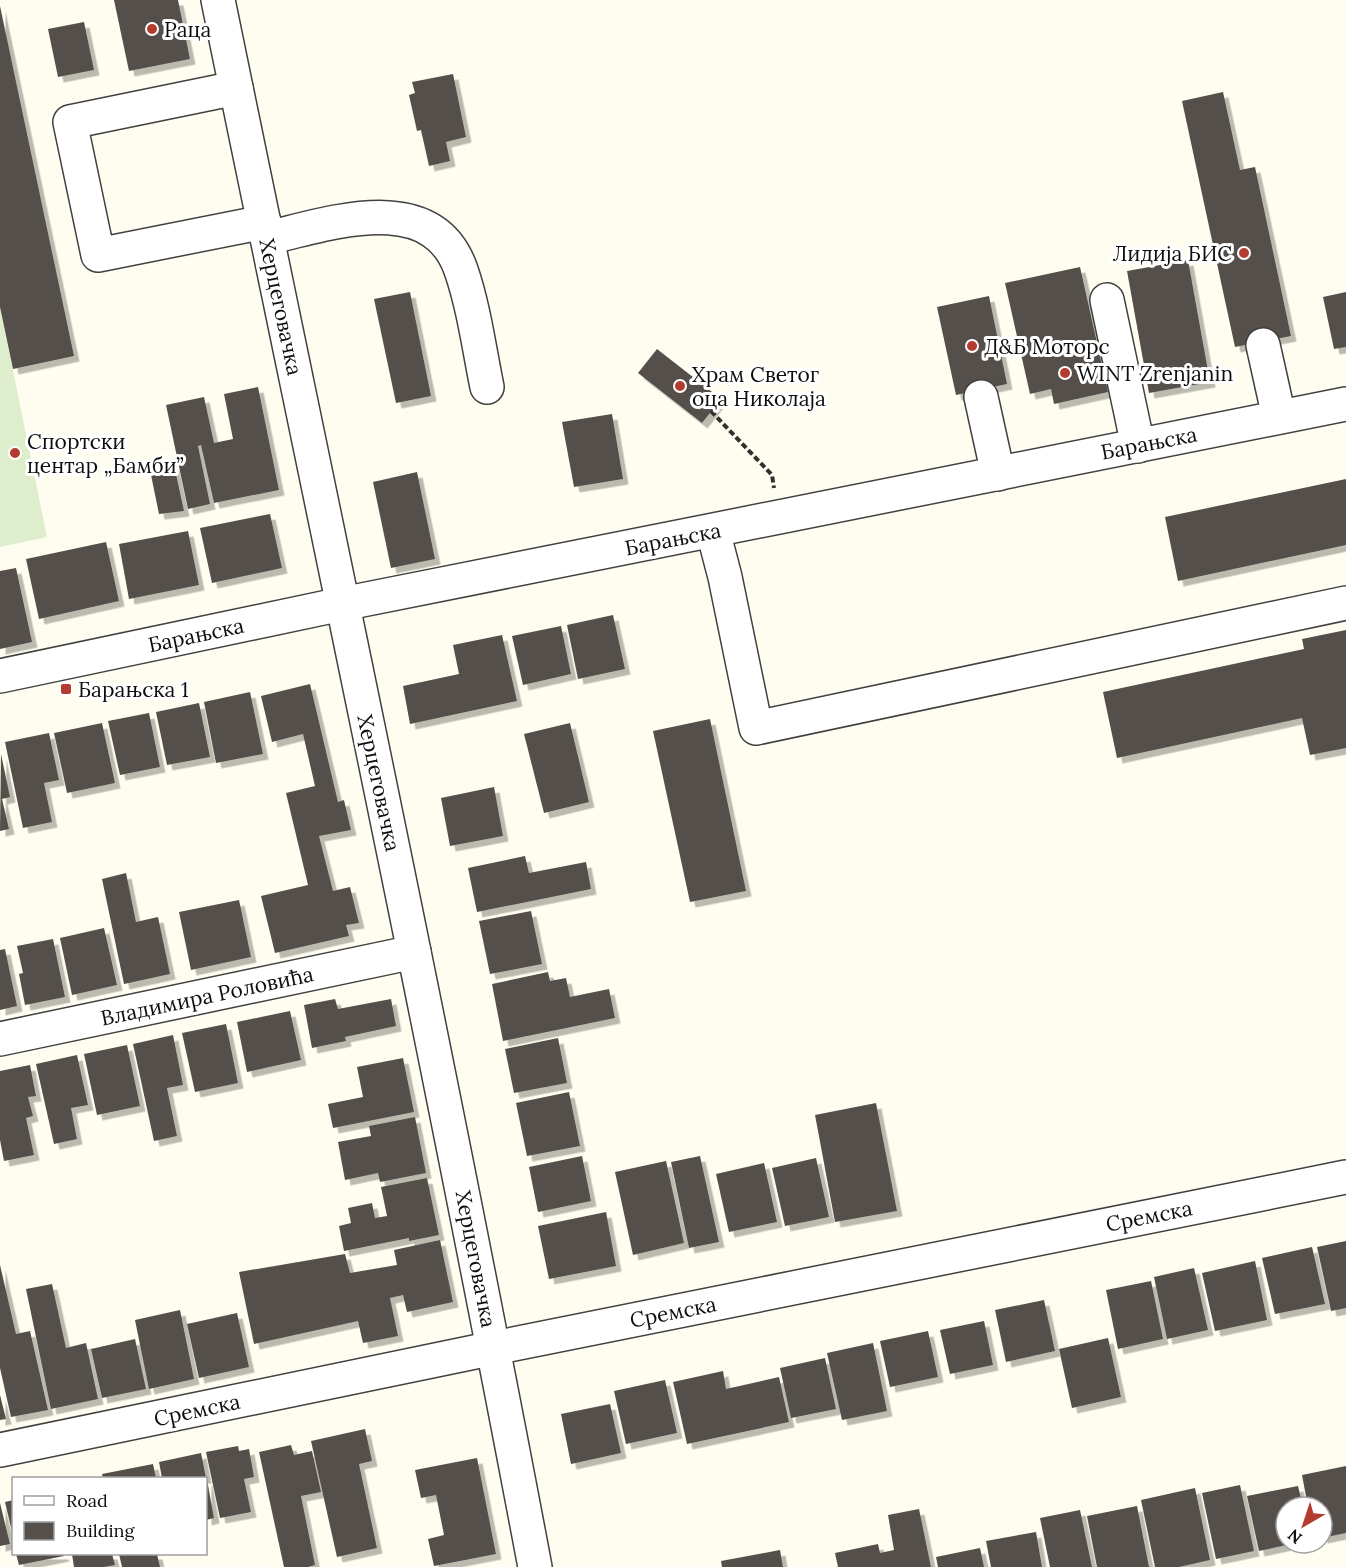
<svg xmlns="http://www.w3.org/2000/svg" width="1346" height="1567" font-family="Lora,serif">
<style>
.pitch{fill:#deeecc}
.building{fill:#55504b;filter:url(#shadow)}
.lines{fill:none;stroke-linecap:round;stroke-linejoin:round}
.minor-casing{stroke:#414141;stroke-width:36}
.path{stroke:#303030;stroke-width:4;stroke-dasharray:6 3;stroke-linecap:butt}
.minor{stroke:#fff;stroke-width:33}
.poi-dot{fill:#b33b30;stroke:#fff;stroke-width:2}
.labels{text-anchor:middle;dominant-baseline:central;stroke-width:6;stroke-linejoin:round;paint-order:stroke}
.poi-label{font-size:21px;fill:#0e0e0e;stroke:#fff;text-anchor:start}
.street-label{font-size:21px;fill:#0e0e0e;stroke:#fff}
</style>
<defs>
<filter id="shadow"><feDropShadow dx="5.5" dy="5.5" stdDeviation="0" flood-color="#0004"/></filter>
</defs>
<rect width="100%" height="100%" fill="#fefdef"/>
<polygon class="pitch" points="0,307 47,537 0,547"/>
<g class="building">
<polygon points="114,0 178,0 190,59 129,71"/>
<polygon points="0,6 74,356 13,369 0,307"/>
<polygon points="84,22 94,70 58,77 48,29"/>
<polygon points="453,74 466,137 446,142 450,161 429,166 421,130 417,131 409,95 415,93 412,82"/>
<polygon points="1223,92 1240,170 1255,167 1291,336 1235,347 1182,101"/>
<polygon points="1188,260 1210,382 1149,393 1127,271"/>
<polygon points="1080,267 1108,392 1054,404 1051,389 1030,394 1005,283"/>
<polygon points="410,292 431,396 396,403 374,299"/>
<polygon points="1346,292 1346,347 1334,349 1323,297"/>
<polygon points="989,296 1007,384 956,395 937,307"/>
<polygon points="657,349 721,399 702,423 638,373"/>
<polygon points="258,387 279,490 214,503 201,445 198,446 210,504 188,509 166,405 204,397 214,443 233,439 224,394"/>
<polygon points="612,414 623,479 574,487 562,422"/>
<polygon points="174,465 184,511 159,514 150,470"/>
<polygon points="417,472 435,559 391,568 373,482"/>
<polygon points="1346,479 1346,545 1178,581 1165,517"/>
<polygon points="270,514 282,568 212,583 200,528"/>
<polygon points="188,531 199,585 129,599 119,544"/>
<polygon points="106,542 119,601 39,619 26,559"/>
<polygon points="16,568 32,642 0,649 0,571"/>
<polygon points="613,615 625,669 578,679 567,625"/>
<polygon points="561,626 571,674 523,685 512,636"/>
<polygon points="1346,630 1346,748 1310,755 1302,718 1117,758 1103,692 1304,649 1302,639"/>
<polygon points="502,635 517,701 410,724 403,686 459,674 453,645"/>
<polygon points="310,684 338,802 344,800 351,830 319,836 333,891 350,887 359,923 346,925 349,936 275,953 261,896 308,885 286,793 315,786 303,734 272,742 261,696"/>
<polygon points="250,692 263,754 216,763 204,702"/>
<polygon points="199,703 210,757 167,765 156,712"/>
<polygon points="149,713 160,767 120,775 108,721"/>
<polygon points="710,719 746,891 690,902 653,731"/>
<polygon points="102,723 115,783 67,793 54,733"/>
<polygon points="570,723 589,802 544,813 524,734"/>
<polygon points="49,733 59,780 44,783 52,822 23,828 5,742"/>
<polygon points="1,754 10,797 2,799 9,829 0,831"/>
<polygon points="494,787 503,836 450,846 441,798"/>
<polygon points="525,856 529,873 586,862 591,889 477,912 468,868"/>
<polygon points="126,873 136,922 158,917 170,974 124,984 102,879"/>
<polygon points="239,900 251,957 191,970 179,912"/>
<polygon points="531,911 542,964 490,974 479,921"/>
<polygon points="104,928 117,985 72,995 60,938"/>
<polygon points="53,939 65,997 25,1005 19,974 23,973 17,946"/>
<polygon points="5,949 17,1006 0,1010 0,950"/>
<polygon points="548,972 550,981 566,978 570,997 609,989 615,1018 503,1041 492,984"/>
<polygon points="335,999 338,1009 391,999 396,1026 345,1037 346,1041 312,1048 304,1005"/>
<polygon points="290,1011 301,1060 247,1072 237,1022"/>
<polygon points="226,1024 238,1083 195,1092 182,1033"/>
<polygon points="173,1035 183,1085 167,1088 177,1136 154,1141 133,1044"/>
<polygon points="558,1038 567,1083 514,1093 505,1049"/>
<polygon points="127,1045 140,1106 97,1115 84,1054"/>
<polygon points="77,1055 88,1105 71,1108 77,1139 54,1144 36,1064"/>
<polygon points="403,1058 414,1112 333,1128 328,1104 363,1097 357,1067"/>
<polygon points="30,1065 36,1096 28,1097 33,1116 26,1118 34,1155 4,1161 0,1140 0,1071"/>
<polygon points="569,1092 580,1146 527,1156 516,1103"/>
<polygon points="876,1103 897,1211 835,1222 815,1115"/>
<polygon points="415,1117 426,1173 380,1182 378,1173 345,1180 338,1142 371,1136 369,1126"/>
<polygon points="582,1156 591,1201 538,1212 529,1167"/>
<polygon points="700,1156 719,1242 689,1248 671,1162"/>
<polygon points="816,1158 829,1217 785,1226 772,1168"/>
<polygon points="666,1161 684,1243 633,1255 615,1172"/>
<polygon points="764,1163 777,1222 729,1232 716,1174"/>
<polygon points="427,1178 439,1235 409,1241 409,1238 344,1251 339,1226 351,1223 348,1208 372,1203 375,1218 387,1216 381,1187"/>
<polygon points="606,1212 616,1266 549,1279 538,1226"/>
<polygon points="440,1240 453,1302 407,1312 403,1295 390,1298 398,1336 363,1343 358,1321 254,1344 239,1272 345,1254 350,1273 397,1265 394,1250"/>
<polygon points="1346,1241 1346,1308 1331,1311 1317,1247"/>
<polygon points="1312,1247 1325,1304 1275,1314 1262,1258"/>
<polygon points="1255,1261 1267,1320 1215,1331 1202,1273"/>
<polygon points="0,1265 16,1334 30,1331 48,1410 11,1417 0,1368"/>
<polygon points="1194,1268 1208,1330 1167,1339 1154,1277"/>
<polygon points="1151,1281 1163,1339 1118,1349 1106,1290"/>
<polygon points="52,1284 66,1348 86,1343 98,1399 51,1409 26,1289"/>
<polygon points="1044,1300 1055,1351 1006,1362 995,1310"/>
<polygon points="180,1310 194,1379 149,1389 135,1320"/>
<polygon points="237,1313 249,1367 199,1378 187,1324"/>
<polygon points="984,1321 993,1365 950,1374 940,1330"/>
<polygon points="928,1331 938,1377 890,1387 880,1341"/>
<polygon points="1108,1338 1121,1397 1072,1408 1059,1349"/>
<polygon points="135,1339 146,1389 102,1398 91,1349"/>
<polygon points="873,1343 887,1411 842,1420 827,1353"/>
<polygon points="825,1358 836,1409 791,1418 780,1368"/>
<polygon points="723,1371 726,1389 779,1377 789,1422 687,1444 673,1382"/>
<polygon points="665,1380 677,1433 626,1444 614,1391"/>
<polygon points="0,1395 6,1419 0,1420"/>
<polygon points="610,1404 621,1453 571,1464 561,1414"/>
<polygon points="365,1429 372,1461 359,1464 377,1548 337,1557 311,1441"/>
<polygon points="291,1445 294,1455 312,1451 321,1492 301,1496 315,1565 308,1567 284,1567 259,1452"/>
<polygon points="238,1446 239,1451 249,1449 254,1477 244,1479 251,1512 220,1518 206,1452"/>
<polygon points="201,1453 206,1478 162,1478 159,1462"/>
<polygon points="477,1458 496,1554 434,1566 428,1539 444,1535 436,1495 421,1498 415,1470"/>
<polygon points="153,1464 156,1478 103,1478 102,1474"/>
<polygon points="1346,1466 1346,1533 1322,1538 1322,1507 1308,1507 1302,1475"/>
<polygon points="207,1480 214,1518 206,1520 206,1481"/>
<polygon points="1240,1485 1254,1551 1216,1559 1202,1493"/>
<polygon points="1298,1486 1303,1507 1286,1507 1286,1543 1291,1544 1259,1551 1247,1496"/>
<polygon points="1195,1488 1210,1560 1179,1567 1155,1567 1141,1500"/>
<polygon points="14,1500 14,1536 13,1536 5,1502"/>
<polygon points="0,1503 10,1544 0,1546"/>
<polygon points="1137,1506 1149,1567 1097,1567 1087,1516"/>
<polygon points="919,1509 931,1567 838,1567 835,1553 878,1544 880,1553 894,1550 888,1515"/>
<polygon points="1080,1510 1092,1567 1050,1567 1040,1518"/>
<polygon points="1036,1532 1042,1567 991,1567 986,1541"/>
<polygon points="980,1548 984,1567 938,1567 936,1557"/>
<polygon points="780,1550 783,1567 722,1567 721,1561"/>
<polygon points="16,1554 63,1554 64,1556 19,1565"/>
<polygon points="72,1554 112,1554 115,1565 104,1567 74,1567"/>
<polygon points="119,1554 157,1554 160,1567 122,1567"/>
</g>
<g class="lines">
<defs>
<g id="minor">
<path d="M218 0C325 522 436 1043 535 1567"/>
<polyline points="236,88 70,122 98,255 264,222"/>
<path d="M267 238C329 224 432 187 461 270 474 308 479 348 487 387"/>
<polyline points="1107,300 1138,446"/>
<polyline points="1263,345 1279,417"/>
<polyline points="981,397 998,474"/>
<polyline points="713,531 725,577 756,728 1346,603"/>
<polyline points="0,676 342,604 1346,404"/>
<polyline points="0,1039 414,952"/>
<polyline points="0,1450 494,1348 1346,1177"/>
</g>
</defs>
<use href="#minor" class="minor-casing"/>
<polyline class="path" points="711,411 772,475 774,488"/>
<use href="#minor" class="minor"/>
</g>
<g class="poi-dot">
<circle cx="152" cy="29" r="6"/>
<circle cx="1244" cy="253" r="6"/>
<circle cx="972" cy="346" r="6"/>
<circle cx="1065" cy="373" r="6"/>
<circle cx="680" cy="386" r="6"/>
<circle cx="15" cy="453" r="6"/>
<rect x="60" y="683" width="12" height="12" rx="3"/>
</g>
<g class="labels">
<g class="poi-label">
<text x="164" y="29">Раца</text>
<text x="1232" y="253" text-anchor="end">Лидија БИС</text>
<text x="984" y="346">Д&amp;Б Моторс</text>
<text x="1077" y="373">WINT Zrenjanin</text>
<text x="692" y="374">Храм Светог<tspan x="692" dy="24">оца Николаја</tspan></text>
<text x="27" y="441">Спортски<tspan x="27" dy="24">центар „Бамби”</tspan></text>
<text x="78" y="689">Барањска 1</text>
</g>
<g class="street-label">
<text transform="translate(281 307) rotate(78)">Херцеговачка</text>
<text transform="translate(1149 443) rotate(-11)">Барањска</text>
<text transform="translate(673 539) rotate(-11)">Барањска</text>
<text transform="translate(196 635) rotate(-12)">Барањска</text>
<text transform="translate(379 783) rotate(78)">Херцеговачка</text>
<text transform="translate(207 996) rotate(-12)">Владимира Роловића</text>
<text transform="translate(1149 1216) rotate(-11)">Сремска</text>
<text transform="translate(476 1259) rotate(79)">Херцеговачка</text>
<text transform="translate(673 1312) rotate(-11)">Сремска</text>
<text transform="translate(197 1410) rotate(-12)">Сремска</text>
</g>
</g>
<rect x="12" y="1477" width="195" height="78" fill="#ffffff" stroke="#9f9f9f" stroke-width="1.5"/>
<rect x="24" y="1496" width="30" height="9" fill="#ffffff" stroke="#9f9f9f" stroke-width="1.5"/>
<text x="66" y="1507" font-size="18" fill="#0e0e0e">Road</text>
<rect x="24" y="1522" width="30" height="18" fill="#55504b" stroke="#9f9f9f" stroke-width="1.5"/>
<text x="66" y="1537" font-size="18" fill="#0e0e0e">Building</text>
<g transform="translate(1304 1525) rotate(219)"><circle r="28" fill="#ffffff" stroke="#9f9f9f" stroke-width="1.5"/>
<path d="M0-4.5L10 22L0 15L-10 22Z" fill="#b33b30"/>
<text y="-9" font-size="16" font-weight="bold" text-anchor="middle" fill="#0e0e0e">N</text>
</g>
</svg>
